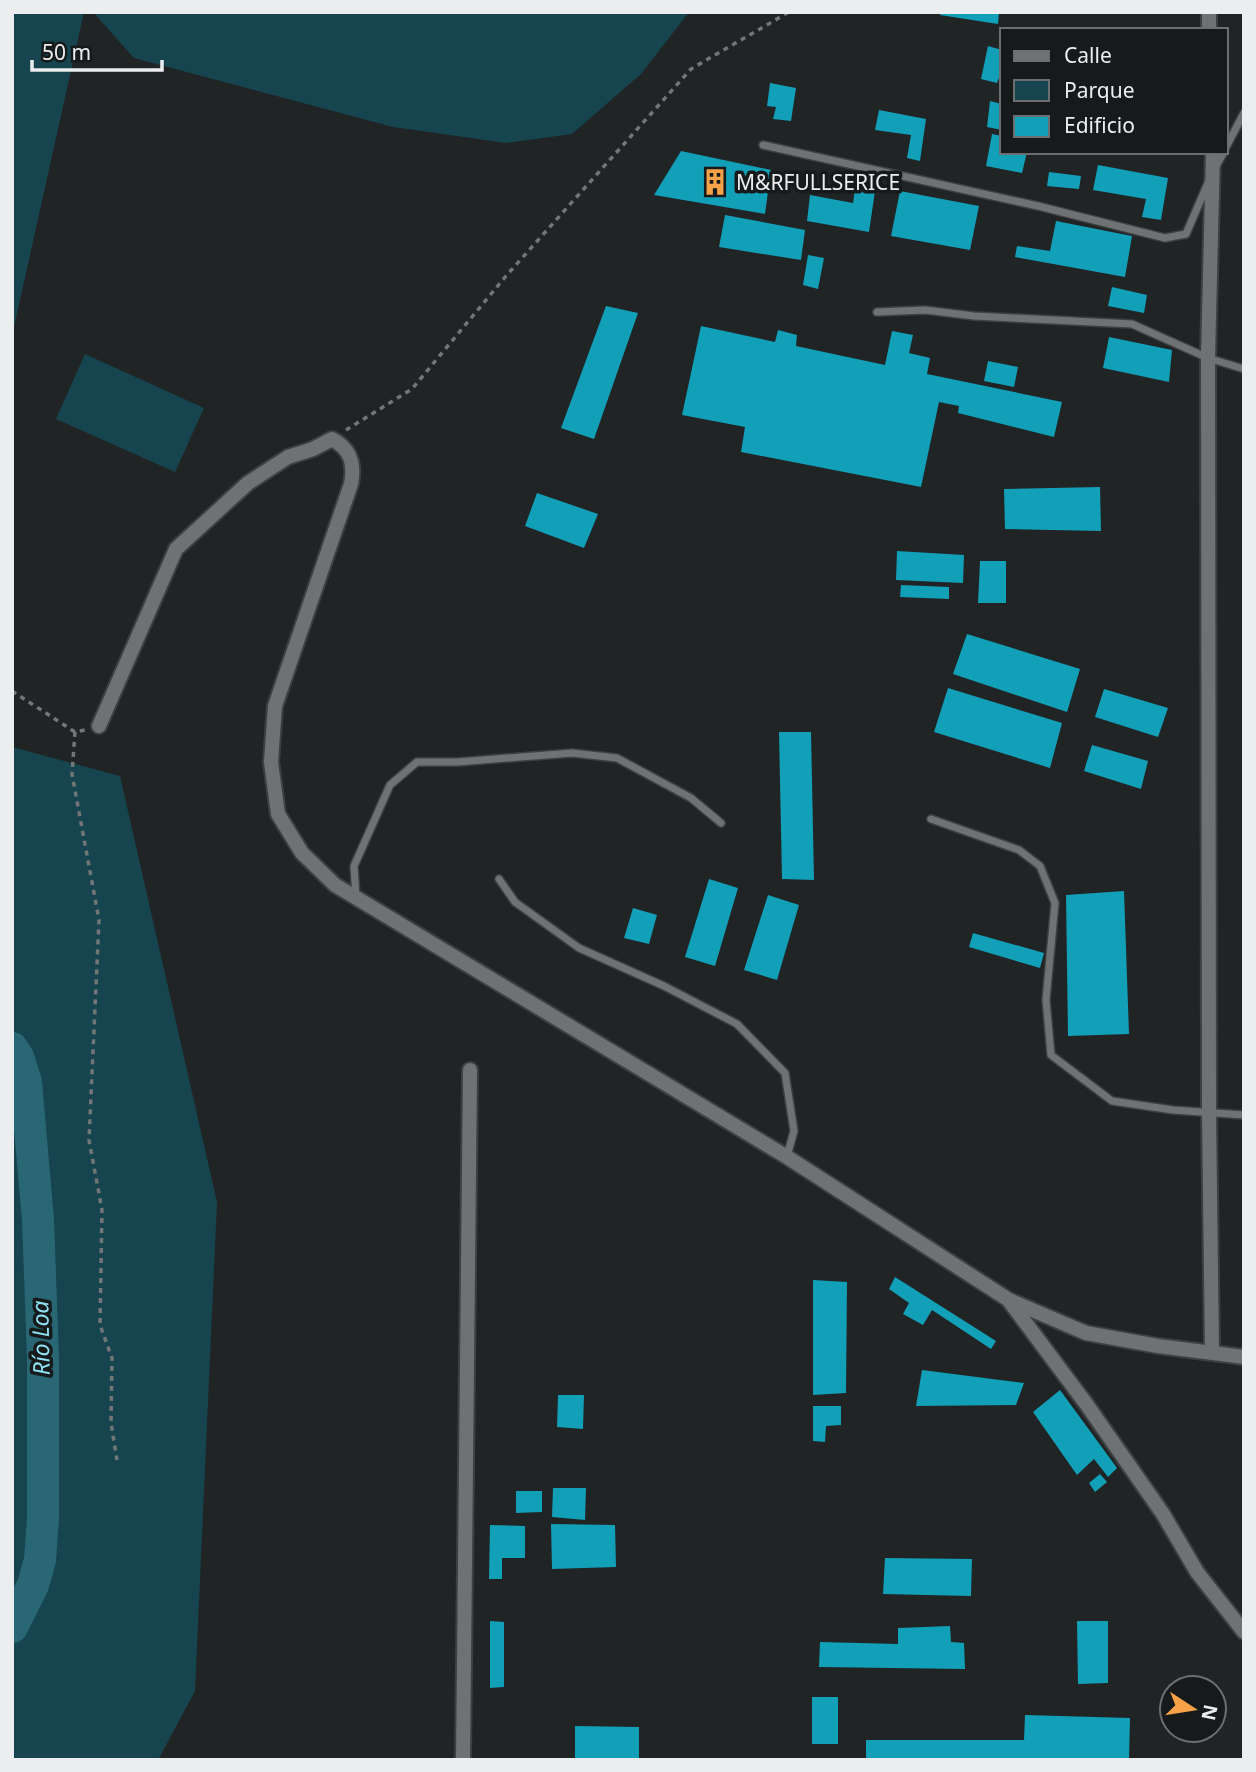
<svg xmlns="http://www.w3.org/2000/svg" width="1256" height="1772" font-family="'Noto Sans',sans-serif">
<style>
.green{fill:#16454f}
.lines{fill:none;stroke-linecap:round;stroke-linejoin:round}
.river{stroke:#296775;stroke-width:32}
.building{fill:#129fb8}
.lane-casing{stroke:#3c4041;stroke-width:10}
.street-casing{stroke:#3c4041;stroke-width:18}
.path{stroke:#737677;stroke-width:3.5;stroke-dasharray:5 5;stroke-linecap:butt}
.lane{stroke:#6f7172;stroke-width:7}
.street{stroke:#6f7172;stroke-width:14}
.labels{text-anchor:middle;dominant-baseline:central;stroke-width:7;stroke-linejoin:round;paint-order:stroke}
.poi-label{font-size:21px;fill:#ebedee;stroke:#171a1b;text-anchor:start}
.water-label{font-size:23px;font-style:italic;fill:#8fe1f4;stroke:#171a1b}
</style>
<rect width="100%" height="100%" fill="#202425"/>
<g class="green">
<polygon points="12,12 84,12 12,336"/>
<polygon points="93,12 689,12 641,74 572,134 506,143 393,127 134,58"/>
<polygon points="85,354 204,408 175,472 56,419"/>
<polygon points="12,747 120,776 217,1202 195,1691 158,1760 12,1760"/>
</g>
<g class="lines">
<polyline class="river" points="12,1048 18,1057 26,1082 38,1220 43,1358 43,1518 40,1560 33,1585 12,1627"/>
</g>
<g class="building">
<polygon points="941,12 999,12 998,24 940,15"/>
<polygon points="988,46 1002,50 1002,75 1000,75 997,83 981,79"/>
<polygon points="770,83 796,88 791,121 773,119 776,107 767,106"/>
<polygon points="990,101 1002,104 1002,130 987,127"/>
<polygon points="879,110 926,119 920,161 907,158 911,135 875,130"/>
<polygon points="992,134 1002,136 1002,152 1027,152 1022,173 986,166"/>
<polygon points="681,151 771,170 765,214 654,195"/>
<polygon points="1098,165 1168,178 1161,220 1142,217 1146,199 1093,190"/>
<polygon points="1049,172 1081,176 1079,189 1047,186"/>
<polygon points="855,189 875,191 869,232 807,221 810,195 853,203"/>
<polygon points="900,191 979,206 970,250 891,236"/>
<polygon points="725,215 805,230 801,260 719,247"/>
<polygon points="1056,221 1132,236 1125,277 1015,257 1017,246 1050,251"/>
<polygon points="808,255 824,258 818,289 803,285"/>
<polygon points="1112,287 1147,295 1144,313 1108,306"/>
<polygon points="606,306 638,313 594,439 561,428"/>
<polygon points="701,326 775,342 778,330 797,335 796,346 885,365 892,331 913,335 909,353 930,358 927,374 1062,402 1054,437 958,413 959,406 939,402 921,487 741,452 745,427 682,415"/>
<polygon points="1109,337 1172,350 1169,382 1103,368"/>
<polygon points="988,361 1018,367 1014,387 984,381"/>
<polygon points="1100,487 1101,531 1005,529 1004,489"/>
<polygon points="537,493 598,514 584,548 525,526"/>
<polygon points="897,551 964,555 963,583 896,580"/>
<polygon points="980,561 1006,561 1006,603 978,603"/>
<polygon points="901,585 949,587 949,599 900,597"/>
<polygon points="967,634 1080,669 1067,712 953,674"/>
<polygon points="948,688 1062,723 1050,768 934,732"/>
<polygon points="1104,689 1168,708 1158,737 1095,717"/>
<polygon points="779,732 811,732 814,880 782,879"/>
<polygon points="1092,745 1148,761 1141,789 1084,771"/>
<polygon points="709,879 738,888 715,966 685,957"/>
<polygon points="1124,891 1129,1034 1068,1036 1066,895"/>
<polygon points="768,895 799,905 777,980 744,970"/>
<polygon points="633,908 657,915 649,944 624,938"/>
<polygon points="973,933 1044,953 1040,968 969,947"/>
<polygon points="895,1277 996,1341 991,1349 932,1310 923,1325 903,1314 909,1303 889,1289"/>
<polygon points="813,1280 847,1282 846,1393 813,1395"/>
<polygon points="922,1370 1024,1383 1016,1405 916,1406"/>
<polygon points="1060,1390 1117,1468 1108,1477 1094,1459 1077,1475 1033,1412"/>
<polygon points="558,1395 584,1395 583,1429 557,1427"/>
<polygon points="813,1406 841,1406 841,1425 826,1426 825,1442 813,1441"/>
<polygon points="1100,1474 1107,1482 1095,1492 1089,1483"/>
<polygon points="553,1488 586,1488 585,1520 552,1517"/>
<polygon points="516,1491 542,1491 542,1512 516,1513"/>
<polygon points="551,1524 615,1525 616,1567 552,1569"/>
<polygon points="490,1525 525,1526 525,1558 502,1558 502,1579 489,1579"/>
<polygon points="885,1558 972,1559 971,1596 883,1594"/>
<polygon points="490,1621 504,1622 504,1687 490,1688"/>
<polygon points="1077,1621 1108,1621 1108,1683 1078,1684"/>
<polygon points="950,1626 951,1642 964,1643 965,1669 819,1667 820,1642 898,1644 898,1628"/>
<rect x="812" y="1697" width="26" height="47"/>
<polygon points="1025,1715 1130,1718 1129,1760 866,1760 866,1740 1024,1740"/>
<polygon points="575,1726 639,1727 639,1760 575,1760"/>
</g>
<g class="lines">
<defs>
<g id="lane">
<polyline points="763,145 1038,206 1165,238 1186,234 1208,183"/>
<polyline points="1226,147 1244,113"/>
<polyline points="1216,166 1224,152"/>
<polyline points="877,312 925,310 974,316 1132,324 1208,358 1244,369"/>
<polyline points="931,819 1019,850 1040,866 1055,903 1046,1000 1051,1055 1112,1101 1173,1110 1244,1115"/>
<polyline points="499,879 515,902 579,948 664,986 737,1024 785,1073 794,1131 787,1156"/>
<polyline points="356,897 354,866 390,785 417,762 457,762 572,753 617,758 691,798 721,823"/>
</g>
<g id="street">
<polyline points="1209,12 1209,30"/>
<path d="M99 726 176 549 248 483 288 457 313 449 332 439C351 449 355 464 351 484L275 706 271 762 278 814 302 853 335 885 787 1157 1009 1300 1086 1333 1158 1346 1244 1357"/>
<polyline points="1010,1302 1087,1405 1163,1514 1197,1572 1244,1632"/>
<polyline points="1212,1353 1209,1112 1208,358 1213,152"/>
<polyline points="463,1760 470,1070"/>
</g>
</defs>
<use href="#lane" class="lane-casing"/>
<use href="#street" class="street-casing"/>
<g class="path">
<polyline points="346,430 412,389 506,276 691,69 789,12"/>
<polyline points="12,691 75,732 85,730"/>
<polyline points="75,732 72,774 99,920 89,1140 102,1210 100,1325 112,1358 111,1423 117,1460"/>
</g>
<use href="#lane" class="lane"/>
<use href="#street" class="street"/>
</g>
<defs>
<symbol id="building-bare" viewBox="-9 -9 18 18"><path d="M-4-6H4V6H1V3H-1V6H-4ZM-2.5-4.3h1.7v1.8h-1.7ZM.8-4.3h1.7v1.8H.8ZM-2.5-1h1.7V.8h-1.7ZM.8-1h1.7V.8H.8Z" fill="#f7a248" stroke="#171a1b" stroke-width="2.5" paint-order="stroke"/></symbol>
</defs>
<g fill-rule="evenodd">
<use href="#building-bare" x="696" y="163" width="38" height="38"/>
</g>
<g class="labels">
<g class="poi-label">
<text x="736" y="182">M&amp;RFULLSERICE</text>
</g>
<g class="water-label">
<text transform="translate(40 1338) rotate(-91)">Río Loa</text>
</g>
</g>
<rect width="1256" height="1772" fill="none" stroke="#ebedee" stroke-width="28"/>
<rect x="1000" y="28" width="228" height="126" fill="#171a1b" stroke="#6c6e6f" stroke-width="2"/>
<rect x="1014" y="51" width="35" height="10" fill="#6f7172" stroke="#6c6e6f" stroke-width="2"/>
<text x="1064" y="63" font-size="21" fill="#ebedee">Calle</text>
<rect x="1014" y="80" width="35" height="21" fill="#16454f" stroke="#6c6e6f" stroke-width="2"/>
<text x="1064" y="98" font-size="21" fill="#ebedee">Parque</text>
<rect x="1014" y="116" width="35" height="21" fill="#129fb8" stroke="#6c6e6f" stroke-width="2"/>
<text x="1064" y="133" font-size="21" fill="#ebedee">Edificio</text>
<g transform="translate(1193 1709) rotate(102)"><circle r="33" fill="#171a1b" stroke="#6c6e6f" stroke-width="2"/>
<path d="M0-5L12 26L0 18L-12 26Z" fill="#f7a248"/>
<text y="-10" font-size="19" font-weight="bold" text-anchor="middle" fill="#ebedee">N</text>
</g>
<path d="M32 60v10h130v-10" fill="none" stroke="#ebedee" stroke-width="3.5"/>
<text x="42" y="60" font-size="21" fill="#ebedee" stroke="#171a1b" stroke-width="5" paint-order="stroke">50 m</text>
</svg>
